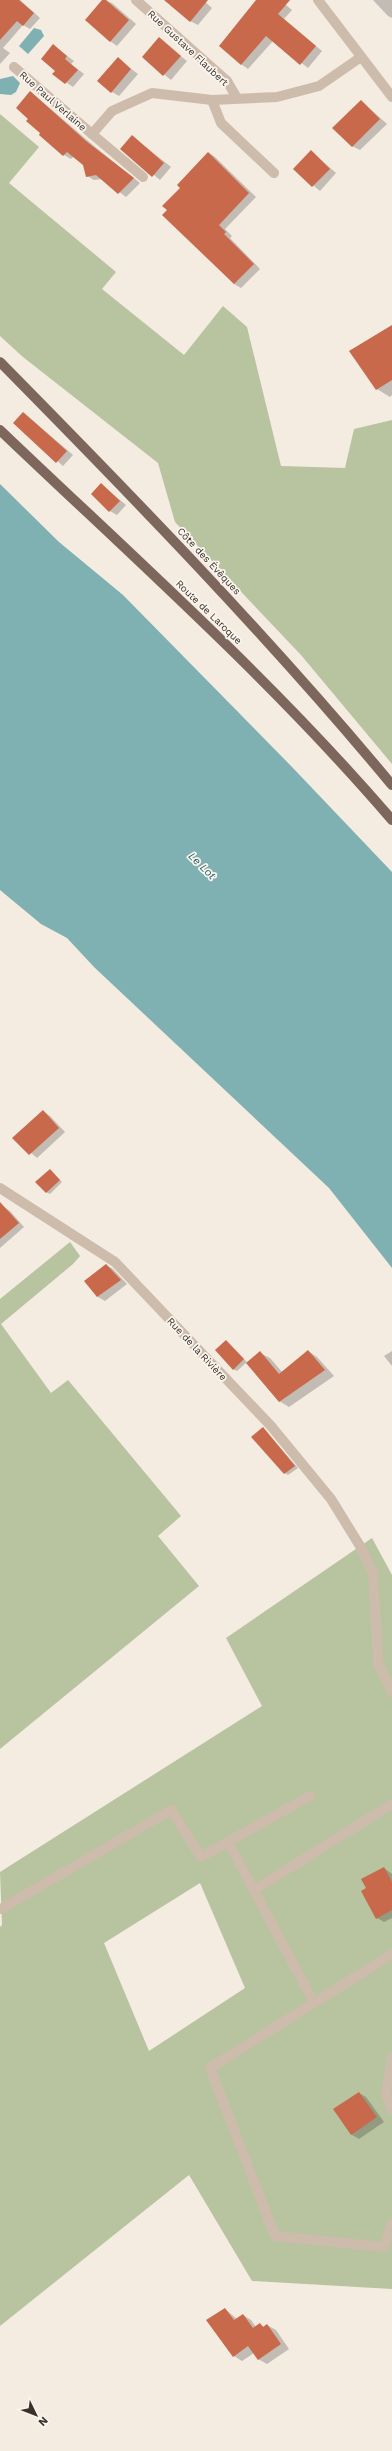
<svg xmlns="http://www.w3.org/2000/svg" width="392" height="2451" font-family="'Work Sans',sans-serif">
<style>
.green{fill:#b8c4a0;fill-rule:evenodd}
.water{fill:#7fb0b2}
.shadow{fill:#0003}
.building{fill:#c8694b}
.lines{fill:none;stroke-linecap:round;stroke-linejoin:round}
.minor{stroke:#cdbbac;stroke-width:10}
.major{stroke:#7d675c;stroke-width:10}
.labels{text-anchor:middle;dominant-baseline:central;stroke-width:3.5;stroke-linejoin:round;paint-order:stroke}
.street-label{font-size:10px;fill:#3b302b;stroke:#fbf5ee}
.water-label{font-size:11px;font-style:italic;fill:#1f5a5e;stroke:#fbf5ee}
</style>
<rect width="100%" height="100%" fill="#f4ebe1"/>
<g class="green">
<polygon points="0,114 39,147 9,183 116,272 102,289 184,355 223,306 247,327 281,466 345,468 354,429 392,420 392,764 301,655 175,522 158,463 23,357 0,336"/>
<polygon points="70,1242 80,1256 73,1264 1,1324 51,1393 68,1380 181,1516 158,1536 199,1586 0,1749 0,1299"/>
<path d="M372 1538 392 1575V2289L252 2281 189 2175 0 2326V1927L2 1925 0 1872 262 1706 226 1638ZM200 1883 245 1988 149 2051 104 1943Z"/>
</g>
<g class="water">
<polygon points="34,28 41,30 44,36 28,54 19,46"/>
<polygon points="13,76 20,83 16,92 11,95 0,94 0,79"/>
<polygon points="0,484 59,542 123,595 292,767 392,872 392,1268 329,1188 94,967 67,938 41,924 0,890"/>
</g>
<g class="shadow">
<polygon points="0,0 20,0 40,18 30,29 23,25 3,48 10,53 0,64"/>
<polygon points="104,0 112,3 136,24 117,46 110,41"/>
<polygon points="180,0 203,0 212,8 198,25 190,21"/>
<polygon points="258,0 280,0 292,10 284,19 322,51 308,68 273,41 248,69 241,64"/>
<polygon points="373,0 392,0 392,18 388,16"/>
<polygon points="159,39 187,61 171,80 143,57"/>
<polygon points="54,46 74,61 71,64 84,74 73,87 54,74 57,70"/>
<polygon points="118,59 138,74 119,96 112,92"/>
<polygon points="31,92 94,146 140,183 126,197 102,179 94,180 87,176 84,165 74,156 71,159 64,155 29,119"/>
<polygon points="361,101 387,124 360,150 352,146"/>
<polygon points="132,136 171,167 160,180 122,149"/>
<polygon points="311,151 336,173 320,191 294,169"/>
<polygon points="209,153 215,157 256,197 225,229 232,236 230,238 260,269 241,288 234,284 168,210 181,188"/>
<polygon points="392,326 392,395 390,397 377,389"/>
<polygon points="24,413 73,455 63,466 14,423"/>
<polygon points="101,484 126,505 117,515 110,511"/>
<polygon points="43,1111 50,1116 65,1132 37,1158 14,1138"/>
<polygon points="50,1170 62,1182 50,1194 46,1192"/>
<polygon points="4,1207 10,1211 24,1227 0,1248 0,1210"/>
<polygon points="106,1265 113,1269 127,1284 105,1301 98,1297 86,1281"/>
<polygon points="226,1341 247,1362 237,1371 233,1369"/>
<polygon points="308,1351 317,1357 334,1376 289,1407 279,1401 260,1353 270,1358 282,1372"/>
<polygon points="392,1351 392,1366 384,1356"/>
<polygon points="263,1428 298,1468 288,1475 285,1473"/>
<polygon points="384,1868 392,1874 392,1918 384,1922 377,1918 367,1889"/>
<polygon points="359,2093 366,2097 384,2122 359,2139 352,2135 334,2109"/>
<polygon points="225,2309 237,2319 243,2315 251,2320 256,2327 260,2324 264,2327 267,2325 276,2330 289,2349 267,2364 258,2359 254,2353 242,2361 234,2356"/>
</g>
<g class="building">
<polygon points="0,0 19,0 34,13 23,26 17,21 0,40"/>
<polygon points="102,0 106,0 129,20 110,42 85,20"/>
<polygon points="164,0 208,0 190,22"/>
<polygon points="256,0 290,0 278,14 316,46 300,65 266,36 241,65 219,46"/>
<polygon points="159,37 181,56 163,76 142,57"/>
<polygon points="53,44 67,56 65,59 78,70 65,84 52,74 55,71 41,59"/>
<polygon points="118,57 131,69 111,93 97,81"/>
<polygon points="30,91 86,141 134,178 118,194 96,175 86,177 83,165 67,152 63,156 39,135 40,133 26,121 28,119 16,108"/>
<polygon points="361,100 380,119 352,147 332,128"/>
<polygon points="132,135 164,163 152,177 120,149"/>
<polygon points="311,150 330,169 312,187 293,169"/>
<polygon points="208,152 249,193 219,225 226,232 224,234 254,264 234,284 162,215 167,210 162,206 180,188 177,185"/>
<polygon points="392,325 392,380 376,390 349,351"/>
<polygon points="23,412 67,451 56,463 13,423"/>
<polygon points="101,483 120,501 109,512 91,494"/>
<polygon points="43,1110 59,1128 29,1155 12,1138"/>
<polygon points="50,1169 60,1180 46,1193 35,1182"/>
<polygon points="0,1202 19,1223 0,1239"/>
<polygon points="106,1264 121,1280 97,1297 84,1281"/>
<polygon points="226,1340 244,1359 233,1370 215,1350"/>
<polygon points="308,1350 325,1370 279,1402 246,1363 260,1351 279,1374"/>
<polygon points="263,1427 295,1466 284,1474 251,1437"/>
<polygon points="384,1867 392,1882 392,1910 376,1919 361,1891 366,1888 361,1879"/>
<polygon points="359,2092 377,2117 351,2135 333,2109"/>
<polygon points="225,2308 234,2320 243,2314 253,2328 260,2323 263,2327 267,2324 281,2344 258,2360 248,2346 233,2357 206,2320"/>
</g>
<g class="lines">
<g class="minor">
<polyline points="136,0 227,81 237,98"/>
<polyline points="318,0 392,97"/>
<polyline points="14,67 92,134 112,111 152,93 212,100 277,97 319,86 361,57"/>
<polyline points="212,100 221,123 274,173"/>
<polyline points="92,134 143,177"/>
<polyline points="0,1188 115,1262 271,1426 331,1499 360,1546 373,1573 378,1663 392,1692"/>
<polyline points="228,1842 314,2003"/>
<polyline points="254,1890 392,1804"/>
<polyline points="1,1909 171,1810 201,1857 310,1796"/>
<polyline points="392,1954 210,2068 275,2236 384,2247 392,2223"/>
<polyline points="392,2057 386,2094 392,2110"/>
</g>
<g class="major">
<path d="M0 362C135 499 269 637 392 785"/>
<path d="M0 430C133 557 272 680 392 820"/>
</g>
</g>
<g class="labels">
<g class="street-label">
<text transform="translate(188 48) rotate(43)">Rue Gustave Flaubert</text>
<text transform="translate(53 101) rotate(41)">Rue Paul Verlaine</text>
<text transform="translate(209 561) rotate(47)">Côte des Évêques</text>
<text transform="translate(209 612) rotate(44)">Route de Laroque</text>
<text transform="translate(197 1349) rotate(47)">Rue de la Rivière</text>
</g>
<g class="water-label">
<text transform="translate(202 866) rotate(45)">Le Lot</text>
</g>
</g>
<g transform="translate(36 2415) rotate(133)" stroke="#fbf5ee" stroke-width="3" paint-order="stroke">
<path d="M0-3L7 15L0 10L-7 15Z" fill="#3b302b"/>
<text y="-6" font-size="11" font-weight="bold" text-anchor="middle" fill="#3b302b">N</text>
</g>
</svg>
